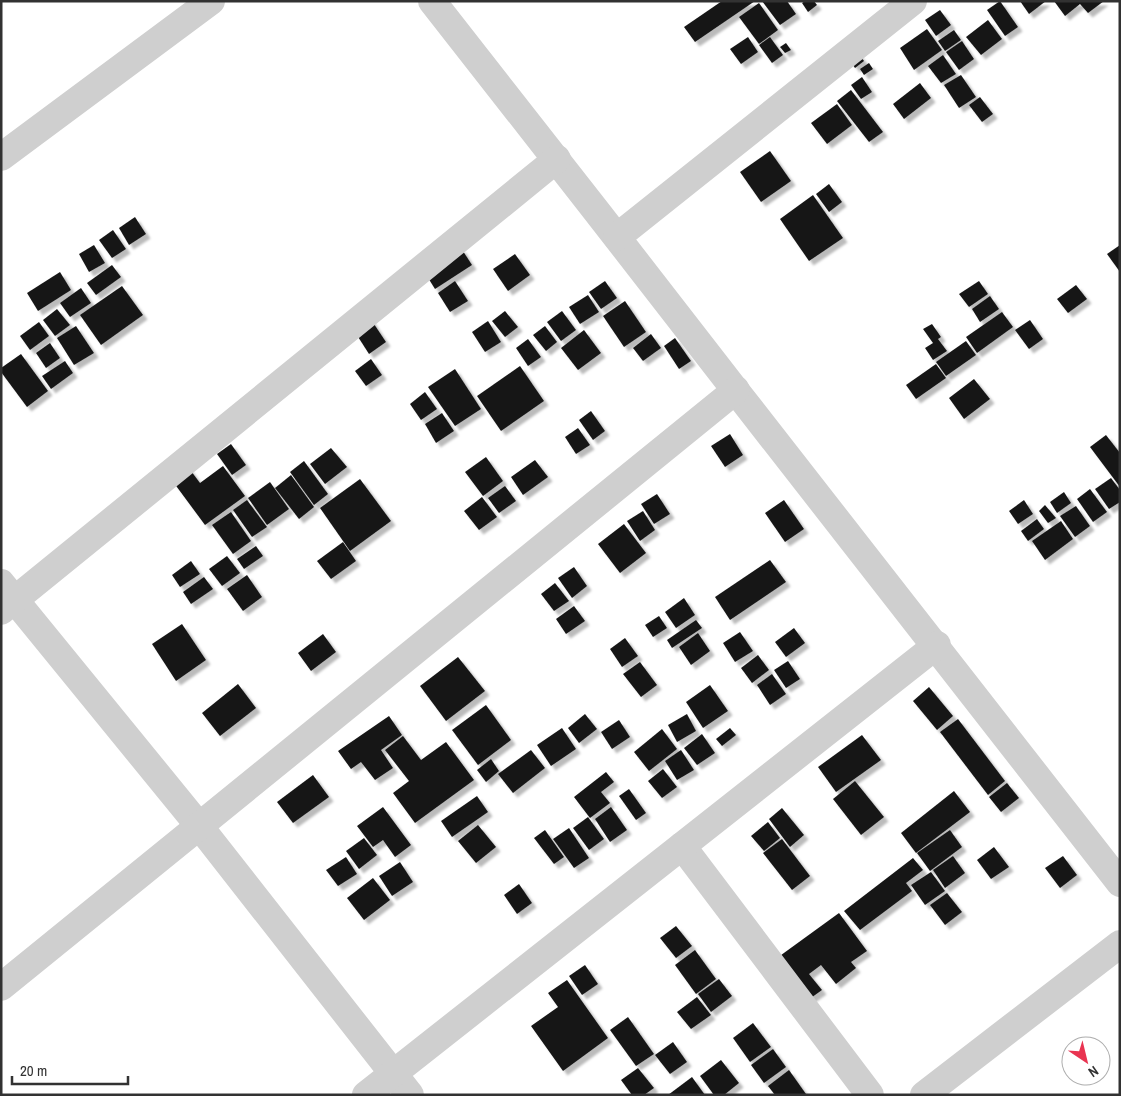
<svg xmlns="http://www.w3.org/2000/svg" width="1121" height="1096" font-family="'Archivo Narrow',sans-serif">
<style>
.building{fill:#191919;filter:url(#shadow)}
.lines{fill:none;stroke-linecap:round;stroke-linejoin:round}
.minor{stroke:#cfcfcf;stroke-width:28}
</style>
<defs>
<filter id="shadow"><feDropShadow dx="4.5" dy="4.5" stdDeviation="1" flood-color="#0004"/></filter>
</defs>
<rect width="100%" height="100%" fill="#fff"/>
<g class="building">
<polygon points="722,1 755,1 695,42 684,27"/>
<polygon points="762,1 787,1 796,14 780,25"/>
<polygon points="805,1 814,1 817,5 808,12 802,3"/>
<polygon points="1000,1 1018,27 1005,36 987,10"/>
<polygon points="1020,1 1046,1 1029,14"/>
<polygon points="1054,1 1104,1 1088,13 1080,4 1065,16"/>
<polygon points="759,3 778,30 759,44 739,17"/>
<polygon points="940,10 951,25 936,36 925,20"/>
<polygon points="988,20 1002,39 981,55 966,37"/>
<polygon points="927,29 942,50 914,70 900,48"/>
<polygon points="954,30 961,40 945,51 938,41"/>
<polygon points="748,37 758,52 741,64 730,49"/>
<polygon points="770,37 783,55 772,63 759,45"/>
<polygon points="962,41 974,59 959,70 946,52"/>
<polygon points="786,43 791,50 785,53 780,47"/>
<polygon points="855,49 864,61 855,68 846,55"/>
<polygon points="943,55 956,74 941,83 928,66"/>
<polygon points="869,63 873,69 864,75 860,69"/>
<polygon points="961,75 976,97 959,108 944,85"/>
<polygon points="862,77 872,92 861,99 851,85"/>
<polygon points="920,83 931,98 904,119 893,104"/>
<polygon points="851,90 883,132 869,142 837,101"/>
<polygon points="980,97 993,114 982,122 969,105"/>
<polygon points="837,104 852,125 827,144 811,123"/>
<polygon points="770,151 791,181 761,202 740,172"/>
<polygon points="829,184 842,202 829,212 816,194"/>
<polygon points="813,195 843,238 809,261 780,219"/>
<polygon points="135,217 146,234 129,245 119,228"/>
<polygon points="113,230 126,249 112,258 99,240"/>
<polygon points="94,245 105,263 89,272 79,254"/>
<polygon points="1120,245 1120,272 1107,254"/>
<polygon points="461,248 472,265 435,289 425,273"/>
<polygon points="515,254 530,275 508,291 493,269"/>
<polygon points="112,265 121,277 96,295 87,283"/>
<polygon points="60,272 71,290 38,311 27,293"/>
<polygon points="455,281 468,301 450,312 438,293"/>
<polygon points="605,281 617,298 601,309 589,292"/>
<polygon points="979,281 988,294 969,307 959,294"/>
<polygon points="1076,285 1087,299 1068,313 1057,299"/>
<polygon points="122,286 143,315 101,345 80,315"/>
<polygon points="81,288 91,303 70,317 60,303"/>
<polygon points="588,295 599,312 580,324 569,307"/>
<polygon points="990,296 999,309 980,322 972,309"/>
<polygon points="625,301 646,332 624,347 603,316"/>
<polygon points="57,309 70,325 55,336 43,320"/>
<polygon points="505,311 518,327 505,337 492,321"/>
<polygon points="562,311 576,330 561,341 547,322"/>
<polygon points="1002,312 1013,327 977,353 966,337"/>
<polygon points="370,318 386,342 369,354 353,329"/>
<polygon points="1030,320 1043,339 1029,349 1015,330"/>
<polygon points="488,321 501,342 485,352 472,332"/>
<polygon points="39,322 49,336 30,350 20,336"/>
<polygon points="932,324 941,337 938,339 947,351 933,360 925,348 933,343 923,329"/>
<polygon points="76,326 94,353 74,365 57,338"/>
<polygon points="545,326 557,342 546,351 533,335"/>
<polygon points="584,330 601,353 578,370 561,348"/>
<polygon points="651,334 661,348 643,361 633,348"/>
<polygon points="675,338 691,361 679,369 664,346"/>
<polygon points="528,339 541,357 528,366 516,348"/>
<polygon points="966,341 976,355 946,376 936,362"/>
<polygon points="50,343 60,358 46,368 36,353"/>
<polygon points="21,354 48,391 27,407 1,372 1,368"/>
<polygon points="371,359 382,375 366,386 355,371"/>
<polygon points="65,361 73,373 51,389 42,376"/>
<polygon points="936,364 946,378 916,399 906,385"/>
<polygon points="520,366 544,401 501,431 477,396"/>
<polygon points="455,369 481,409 455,426 428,387"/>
<polygon points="974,379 990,399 964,419 949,398"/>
<polygon points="425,392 437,409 421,420 410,404"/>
<polygon points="591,411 605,431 593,440 579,420"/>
<polygon points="442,413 454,431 436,443 425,424"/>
<polygon points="578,428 590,445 576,454 565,437"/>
<polygon points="730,434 743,455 725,467 711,446"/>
<polygon points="1106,435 1120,453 1120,487 1090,447"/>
<polygon points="231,444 246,465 232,475 217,454"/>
<polygon points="331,448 347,467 325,484 310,464"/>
<polygon points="486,457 503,481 483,496 465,472"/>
<polygon points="535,460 548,477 523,495 511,477"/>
<polygon points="304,461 328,494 314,505 290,472"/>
<polygon points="223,466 245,496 205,525 171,479 188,467 200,483"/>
<polygon points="291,475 314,507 299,519 275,488"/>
<polygon points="1111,478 1120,490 1120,502 1109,509 1095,489"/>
<polygon points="360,479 391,521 350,551 320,508"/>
<polygon points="270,482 289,509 267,525 248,498"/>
<polygon points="505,486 516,501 499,513 488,498"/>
<polygon points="1090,489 1107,512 1093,522 1077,499"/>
<polygon points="1064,492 1071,503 1057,513 1050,502"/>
<polygon points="657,494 670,514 654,524 641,504"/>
<polygon points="482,497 497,517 479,530 464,511"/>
<polygon points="247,500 267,527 252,537 233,510"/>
<polygon points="784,500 804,529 785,542 765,513"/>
<polygon points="1024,500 1033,514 1018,524 1009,511"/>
<polygon points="1045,505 1056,518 1048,523 1039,511"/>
<polygon points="1076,506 1090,526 1075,537 1060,516"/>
<polygon points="643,511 655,530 640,541 627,521"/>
<polygon points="231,512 251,541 233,554 212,525"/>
<polygon points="1037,519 1044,529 1028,541 1021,531"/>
<polygon points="1061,521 1073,539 1045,560 1032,541"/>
<polygon points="624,524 646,553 620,573 598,544"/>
<polygon points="343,542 356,561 331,579 317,561"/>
<polygon points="256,546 263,556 244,569 237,559"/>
<polygon points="227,556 240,573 222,586 209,569"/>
<polygon points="770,560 786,582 730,620 715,597"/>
<polygon points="191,561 200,574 180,587 172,575"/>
<polygon points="574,567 587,586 572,598 558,578"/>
<polygon points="247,575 262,597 243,611 227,589"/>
<polygon points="204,577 213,589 191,604 183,592"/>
<polygon points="555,583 569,601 554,611 541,594"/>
<polygon points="684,598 695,615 676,628 665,612"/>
<polygon points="574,606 585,621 566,634 556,619"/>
<polygon points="659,616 667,628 653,637 645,625"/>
<polygon points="696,620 702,628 672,648 667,640"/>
<polygon points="182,624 206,660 176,681 152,644"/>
<polygon points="794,628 805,643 786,657 775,642"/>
<polygon points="740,632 753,651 735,662 723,643"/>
<polygon points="698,633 710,651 691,665 679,647"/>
<polygon points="323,634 336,652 311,671 298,653"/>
<polygon points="625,638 638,656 622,667 610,649"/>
<polygon points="758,655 769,670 752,683 741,668"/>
<polygon points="458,657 485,691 446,721 420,686"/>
<polygon points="788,661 800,679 786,688 774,670"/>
<polygon points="640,662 657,685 641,697 623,674"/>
<polygon points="772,674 786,694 770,705 757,685"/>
<polygon points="238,684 256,708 220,736 202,713"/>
<polygon points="710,685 728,711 703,728 686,702"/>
<polygon points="929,687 953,716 937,730 913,701"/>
<polygon points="486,705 511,740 478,765 452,730"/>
<polygon points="585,714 597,729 579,743 568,728"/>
<polygon points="687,714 696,731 677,742 668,725"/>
<polygon points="389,716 402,735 381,750 393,768 375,780 361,762 351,769 338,751"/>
<polygon points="958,719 1005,781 988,795 940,732"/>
<polygon points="619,720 630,737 612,749 601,732"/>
<polygon points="562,728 576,749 551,766 537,745"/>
<polygon points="730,728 736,735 722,746 716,739"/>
<polygon points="662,729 677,749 649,771 634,752"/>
<polygon points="702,734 715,753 697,765 684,748"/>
<polygon points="862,735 881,760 836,792 818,767"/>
<polygon points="403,736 421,760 446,742 474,780 415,823 393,793 409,781 385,750"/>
<polygon points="531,750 545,768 513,793 498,774"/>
<polygon points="681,750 694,770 677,780 665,761"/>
<polygon points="491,759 499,771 486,782 477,770"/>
<polygon points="663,769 677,787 662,798 648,781"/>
<polygon points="606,772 614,782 601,792 610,803 590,818 574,797"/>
<polygon points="313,775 329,797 293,823 277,802"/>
<polygon points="855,781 884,817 861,835 833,799"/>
<polygon points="1007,783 1019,798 1001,812 989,797"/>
<polygon points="629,789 646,813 636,820 619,796"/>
<polygon points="954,791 970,812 916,853 901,833"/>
<polygon points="477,796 488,812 452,837 441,821"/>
<polygon points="383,807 411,845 395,857 383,840 373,847 357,826"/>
<polygon points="611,807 627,830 610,842 595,819"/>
<polygon points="782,808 804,835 790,847 769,819"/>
<polygon points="588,817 604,839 589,850 573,828"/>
<polygon points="768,822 780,838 764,851 751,836"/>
<polygon points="478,825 496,847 476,863 458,841"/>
<polygon points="569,828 589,858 574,868 553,839"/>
<polygon points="545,830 564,857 554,864 534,838"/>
<polygon points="950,830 962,847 930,871 917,853"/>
<polygon points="364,838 377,855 359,869 346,851"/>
<polygon points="782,839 810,876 792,890 763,853"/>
<polygon points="994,847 1009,867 991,879 977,860"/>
<polygon points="953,856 965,873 945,888 933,870"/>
<polygon points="1063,856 1077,875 1060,888 1045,868"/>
<polygon points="346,857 357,874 338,886 326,870"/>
<polygon points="913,858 923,870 906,883 912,891 860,930 844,911"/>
<polygon points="400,862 413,882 392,896 379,876"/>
<polygon points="931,872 945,891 925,905 911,885"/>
<polygon points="373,878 390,900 364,920 347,898"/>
<polygon points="519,884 532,903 517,914 504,895"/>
<polygon points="947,893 962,912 945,925 930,905"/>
<polygon points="839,913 867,951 851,962 856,968 836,984 821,965 809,974 822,990 808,1000 777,958"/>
<polygon points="676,926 692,946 676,958 660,938"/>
<polygon points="695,950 716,979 696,994 675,965"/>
<polygon points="585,965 598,984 582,995 569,976"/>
<polygon points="719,979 732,996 711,1012 698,994"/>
<polygon points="567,980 608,1038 563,1071 531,1026 558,1007 548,993"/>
<polygon points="697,997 711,1015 691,1029 677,1012"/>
<polygon points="628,1017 654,1054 636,1066 610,1030"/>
<polygon points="753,1023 771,1047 750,1062 733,1038"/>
<polygon points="673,1042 687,1062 670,1074 655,1055"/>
<polygon points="773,1049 786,1067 764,1083 751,1065"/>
<polygon points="721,1060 739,1083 724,1095 714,1095 700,1076"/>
<polygon points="638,1068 654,1088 644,1095 632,1095 621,1080"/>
<polygon points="789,1070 806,1094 804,1095 775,1095 768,1086"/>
<polygon points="692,1077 705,1095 668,1095"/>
</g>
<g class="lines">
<g class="minor">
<path d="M432 1C534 130 635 261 736 391 865 554 993 718 1120 883"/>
<polyline points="1,157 211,1"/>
<polyline points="617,237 913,1"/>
<polyline points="1,583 200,827 410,1095"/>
<polyline points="1,611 557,159"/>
<polyline points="682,846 870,1095"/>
<polyline points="1,987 736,390"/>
<polyline points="366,1095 937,645"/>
<polyline points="924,1095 1120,944"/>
</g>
</g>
<rect width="1121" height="1096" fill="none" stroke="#323232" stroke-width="5"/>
<g transform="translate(1086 1061) rotate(145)"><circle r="24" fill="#ffffff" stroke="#adadad"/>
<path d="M0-4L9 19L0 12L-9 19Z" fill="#e93451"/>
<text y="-8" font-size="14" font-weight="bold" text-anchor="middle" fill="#323232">N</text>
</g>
<path d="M12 1076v8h116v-8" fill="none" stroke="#323232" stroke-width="2.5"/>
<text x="20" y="1076" font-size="15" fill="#323232" stroke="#ffffff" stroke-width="4" paint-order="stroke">20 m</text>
</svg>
